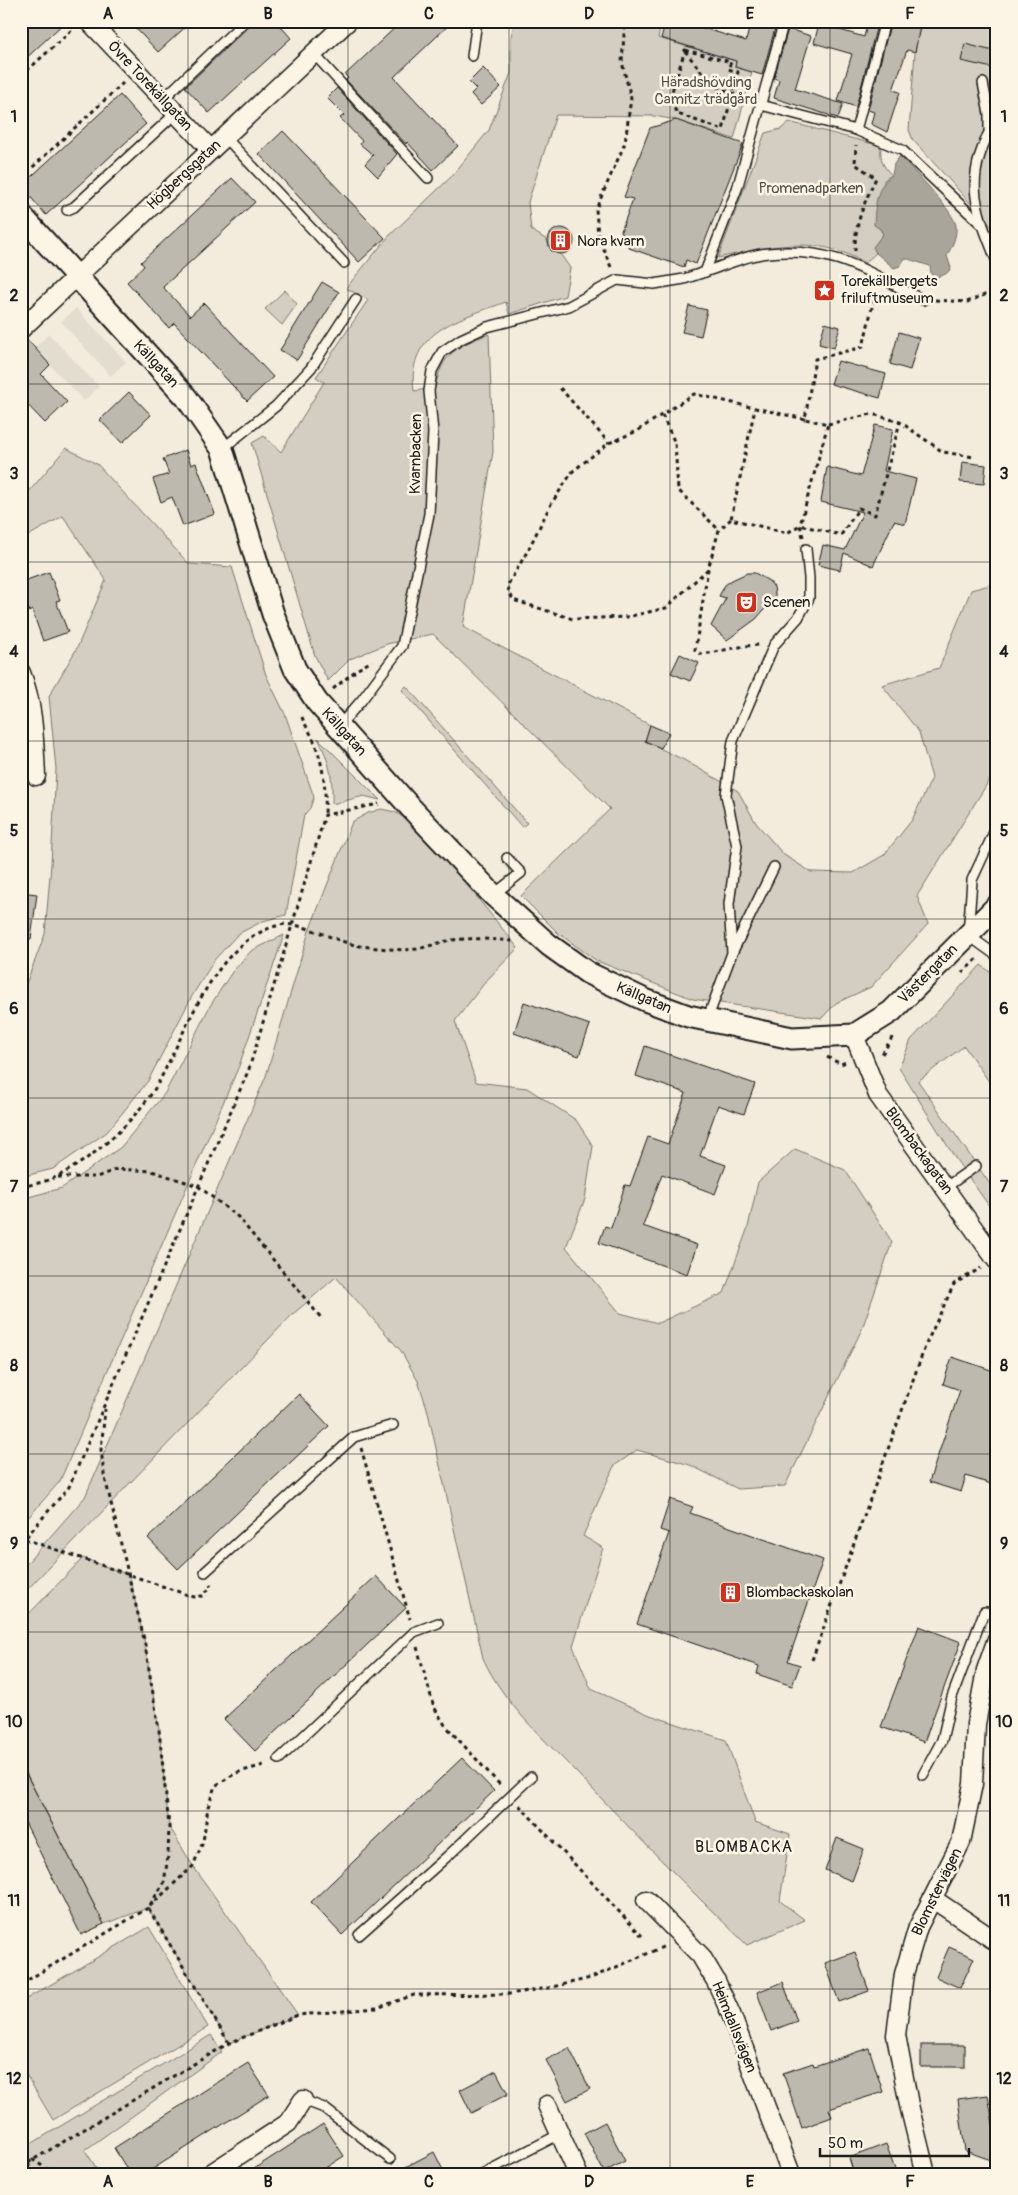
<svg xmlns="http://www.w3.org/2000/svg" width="1018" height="2195" font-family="Pangolin,sans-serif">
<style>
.built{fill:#e3ddcf}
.green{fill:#d3cec1;stroke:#78756e}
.water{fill:#aaa59b;stroke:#716e68}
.building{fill:#beb9ae;stroke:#1c1c1c}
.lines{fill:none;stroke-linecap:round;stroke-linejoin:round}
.service-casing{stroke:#1c1c1c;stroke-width:12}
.minor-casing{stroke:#1c1c1c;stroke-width:21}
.tertiary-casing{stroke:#1c1c1c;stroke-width:25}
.path{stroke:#1c1c1c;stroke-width:3;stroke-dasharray:4 4;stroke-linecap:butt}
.service{stroke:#fcf5e5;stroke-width:9}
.minor{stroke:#fcf5e5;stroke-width:18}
.tertiary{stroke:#fcf5e5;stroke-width:21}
.grid{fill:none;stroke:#1c1c1c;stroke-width:1;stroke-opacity:0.55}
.labels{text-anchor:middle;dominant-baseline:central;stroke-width:5;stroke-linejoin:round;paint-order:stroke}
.park-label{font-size:15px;fill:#53514e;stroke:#fcf5e5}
.street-label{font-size:15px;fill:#1c1c1c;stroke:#fcf5e5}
.poi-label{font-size:15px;fill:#1c1c1c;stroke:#fcf5e5;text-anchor:start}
.neighbourhood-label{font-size:16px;letter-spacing:1px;fill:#1c1c1c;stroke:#fcf5e5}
.neatline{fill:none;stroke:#1c1c1c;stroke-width:2}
.grid-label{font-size:16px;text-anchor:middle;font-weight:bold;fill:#1c1c1c}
</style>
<rect width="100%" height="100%" fill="#f3ecdd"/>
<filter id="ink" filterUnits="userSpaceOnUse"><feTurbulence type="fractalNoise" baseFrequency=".02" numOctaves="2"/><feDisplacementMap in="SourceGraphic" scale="10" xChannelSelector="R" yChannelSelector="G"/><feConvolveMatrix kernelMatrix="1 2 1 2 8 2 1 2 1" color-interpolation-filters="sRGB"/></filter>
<g filter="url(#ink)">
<g class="built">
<polygon points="76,308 126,362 111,376 61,322"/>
<polygon points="49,334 99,387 84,401 34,348"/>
</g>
<g class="green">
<path d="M515 21H662L658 38 736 61 735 67 752 72 734 139 676 120 654 116 556 115 528 202 531 230 547 240 551 251 561 255 570 268 565 296 509 314 506 302C460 319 406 330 414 391L435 388C442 353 457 346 489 334L493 452 463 627 650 725 645 741 684 760 738 791 756 823 784 855 811 872 853 873 884 855 912 820 932 778 919 732 882 685 939 668 971 590 997 583V768L917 896 928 924 871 987 836 1003 822 1018 693 999 597 961 558 933 521 896 610 809 433 634 387 644 350 659 328 681 315 656 252 443 264 436 281 452 324 382 316 377 368 300 346 288 388 237 452 176 489 130 511 73V36Z"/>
<polygon points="921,21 997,21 997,240 991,226 913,140 909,130 915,52"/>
<path d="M789 122 881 146C880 159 882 166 892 175L884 180 880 229 883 234 874 247 876 253 865 263C816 234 770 246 718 258L765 133 781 129Z"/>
<polygon points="285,290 297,304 282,325 265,309"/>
<polygon points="66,448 97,464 189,564 232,567 266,675 285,714 314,797 310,808 304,815 286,915 263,921 238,934 215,959 192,996 148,1081 107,1132 53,1169 21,1177 21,997 45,934 51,864 56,769 49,696 77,648 106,580 63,516 21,540 21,501"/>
<polygon points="406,686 527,823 522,827 402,690"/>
<path d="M318 738 380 800 364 796 332 804C333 776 330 763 318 738Z"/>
<path d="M381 809 395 812 421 828 518 948 486 981 455 1021 476 1082 527 1088 576 1120 593 1146 585 1199 566 1247 620 1313 658 1323 724 1293 748 1227 758 1182 795 1149 845 1170 892 1242 862 1329 785 1486 738 1489 690 1465 637 1450 614 1466 583 1536 603 1548 573 1646 591 1689 650 1715 726 1740 755 1822 790 1834 780 1901 805 1920 747 1945C688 1888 632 1831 576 1772 542 1737 503 1703 483 1658L427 1408 418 1381 401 1351 336 1277 292 1315 21 1596V1570L85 1497 266 1076 309 931 352 822 368 813Z"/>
<polygon points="284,935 239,1066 60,1481 21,1526 21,1199 62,1188 121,1147 165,1093 210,1006 232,972 251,951"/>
<polygon points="981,965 997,977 997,1093 964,1046 918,1081 997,1194 997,1217 957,1161 899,1068 911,1040"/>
<polygon points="83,1558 129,1575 144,1639 159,1730 169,1826 193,1866 298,2015 229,2043 148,1908 104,1924 21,1763 21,1622"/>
<polygon points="149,1927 208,2027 53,2120 21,2066 21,2002"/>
<polygon points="211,2035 222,2052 85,2150 100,2174 21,2174 21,2150"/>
</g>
<path class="water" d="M900 156C911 168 955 212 956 226 957 237 952 246 947 256L951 268C947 275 942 276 934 277L931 274 930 266 905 258 900 266 894 268 876 253 873 247 883 234 880 229 874 225C875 207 876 185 892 175L894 164Z"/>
<g class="building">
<polygon points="21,21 66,21 21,63"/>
<polygon points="129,21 192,21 158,52"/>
<polygon points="251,21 276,21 291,38 209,113 185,87 249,26"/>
<polygon points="402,21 453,21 394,77 458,146 433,170 407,142 406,144 346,80 348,78 345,75"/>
<polygon points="666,21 679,21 746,41 751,21 763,21 776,25 762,75 735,67 736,61 661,38"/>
<polygon points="868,21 878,21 856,107 838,101 852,54 814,43 819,24 864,37"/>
<polygon points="891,21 921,21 915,52 907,50 893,90 900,92 887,132 871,124 874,112 868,110"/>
<polygon points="788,29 811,36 795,89 843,104 838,118 774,98 779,80 774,78"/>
<polygon points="965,44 989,50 997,49 997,69 961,61"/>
<polygon points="483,68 501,87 481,105 471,94 476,89 469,82"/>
<polygon points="337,88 397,154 378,177 365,164 373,155 360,144 362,141 340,118 344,115 327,98"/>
<polygon points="120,95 146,124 46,215 21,186"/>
<polygon points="676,120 743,144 696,264 686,260 684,267 629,248 621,231 633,199 624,197 650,128"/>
<polygon points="283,131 385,238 359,262 259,154"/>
<polygon points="232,178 255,202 163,287 190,316 204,303 273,377 247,401 174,323 169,328 127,282 144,266 141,262"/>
<circle cx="561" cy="241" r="13"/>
<polygon points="322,282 339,292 297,360 280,350"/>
<polygon points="689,306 707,310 701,336 682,332"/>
<polygon points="825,323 840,327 834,348 819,344"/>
<polygon points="899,332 919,338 910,370 890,364"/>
<polygon points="26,338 50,365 41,374 67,402 45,423 21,398 21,339"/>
<polygon points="838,361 886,374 880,398 831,384"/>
<polygon points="129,392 151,415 122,443 100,420"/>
<polygon points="875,425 893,429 884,471 916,479 905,524 894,521 873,566 844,553 840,570 818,565 823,545 845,550 863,512 821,502 827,467 861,476"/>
<polygon points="186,450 191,465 196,463 215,514 183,526 172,497 161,502 153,479 169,474 163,459"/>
<polygon points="962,462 986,465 984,484 960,482"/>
<polygon points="49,572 60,600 56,601 68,632 43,641 32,610 29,612 21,591 21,582"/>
<polygon points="747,573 755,573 769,581 774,587 776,603 769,604 756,619 727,640 711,626 726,598 719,596 725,585 732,580"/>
<polygon points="680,654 699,663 690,681 671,673"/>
<polygon points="650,725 669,733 661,748 645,741"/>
<polygon points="21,892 37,894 31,939 21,938"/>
<polygon points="524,1002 590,1025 579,1056 514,1033"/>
<polygon points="645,1046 755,1084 744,1114 718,1105 700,1156 726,1165 715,1194 662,1174 643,1226 697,1245 687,1274 599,1243 605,1226 611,1228 625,1185 630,1186 648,1137 668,1144 686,1093 636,1076"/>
<polygon points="952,1357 997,1372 989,1394 997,1397 997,1486 966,1476 961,1492 929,1482 960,1390 943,1384"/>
<polygon points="299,1394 329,1426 178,1569 148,1538"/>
<polygon points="670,1499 693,1507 690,1513 823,1560 788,1661 800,1665 792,1686 757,1674 759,1666 637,1624 669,1533 660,1530"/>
<polygon points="376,1576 406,1608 255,1751 224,1719"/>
<polygon points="919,1626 961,1642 924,1742 881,1727"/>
<polygon points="462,1758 494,1791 342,1935 311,1902"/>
<polygon points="21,1764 104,1924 81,1935 21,1814"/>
<polygon points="837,1838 864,1849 852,1881 825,1870"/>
<polygon points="949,1947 974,1958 960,1988 936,1977"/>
<polygon points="855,1952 869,1991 839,2002 825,1963"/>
<polygon points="783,1982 797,2021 771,2031 757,1992"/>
<rect x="921" y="2045" width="44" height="22"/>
<polygon points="569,2048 590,2089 567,2101 546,2060"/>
<polygon points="869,2048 883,2092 829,2109 832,2117 802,2128 783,2073 813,2063 814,2066"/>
<polygon points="248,2063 269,2095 145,2174 130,2174 114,2148"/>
<polygon points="496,2071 508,2094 471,2113 460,2090"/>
<polygon points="988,2095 994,2130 997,2131 997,2162 965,2151 958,2099"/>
<polygon points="605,2122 625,2161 604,2172 584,2133"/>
<polygon points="323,2124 344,2156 316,2174 246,2174"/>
<polygon points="886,2144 897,2174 854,2174 849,2158"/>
<polygon points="434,2152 445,2174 392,2174"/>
</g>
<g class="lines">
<defs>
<g id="service">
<polyline points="314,54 428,178"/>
<polyline points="472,56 477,21"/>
<polyline points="983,83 989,114 989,129"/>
<polyline points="163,99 245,21"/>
<polyline points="761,105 856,130 902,150 981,224"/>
<path d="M997 116C964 178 972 200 997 262"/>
<polyline points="856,130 885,21"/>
<polyline points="225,137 344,263"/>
<polyline points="67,210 74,207 176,113"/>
<path d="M705 272C725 265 747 255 768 253 833 246 868 272 923 300"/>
<polyline points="222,449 276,406 311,368 356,299"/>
<polyline points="339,726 361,701 402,646 429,514 433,432 429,391 432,371 442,352 461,339 487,327 569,306 617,280 654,284 684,279 705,272 737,189 784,21"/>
<polyline points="997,826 972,880 968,935 997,956"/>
<polyline points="493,895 521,873 507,858"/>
<polyline points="733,951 774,867"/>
<polyline points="707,1020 732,953 729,904 737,846 726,795 733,741 774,645 798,618 809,598 809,578 806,549"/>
<polyline points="946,1187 976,1166"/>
<polyline points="205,1572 354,1437 393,1425"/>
<polyline points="279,1759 414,1632 438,1623"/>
<polyline points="923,1775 942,1740 952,1697 984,1612 997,1613"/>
<polyline points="359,1935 451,1853 531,1777"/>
<polyline points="303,2100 324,2108 390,2159"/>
<polyline points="482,2174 560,2134"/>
</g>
<g id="minor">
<polyline points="89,21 211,150"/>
<polyline points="21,329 348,21"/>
<path d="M21 673C34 705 34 741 36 776"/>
<polyline points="854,1035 878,1095 997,1261"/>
<polyline points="933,1899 997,1942"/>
<polyline points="646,1900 701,1956 716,1981 731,2014 791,2174"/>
<polyline points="547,2105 578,2174"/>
<polyline points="210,2174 288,2123 303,2100"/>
<polyline points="926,2174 909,2105 896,2035 904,1974 918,1927 961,1842 973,1784 976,1724 986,1670 997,1639"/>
</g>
<polyline id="tertiary" points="21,215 186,397 222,449 273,614 295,669 317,702 411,808 493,895 549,945 588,973 645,1000 688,1016 792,1038 854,1035 891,1012 997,906"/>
</defs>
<use href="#service" class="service-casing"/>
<use href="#minor" class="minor-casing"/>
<use href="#tertiary" class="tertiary-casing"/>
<g class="path">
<polygon points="685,50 731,62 728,69 738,72 723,130 678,114 669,101"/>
<polyline points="685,51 712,85 749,100"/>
<polyline points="21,76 73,29"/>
<polyline points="21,178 123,83"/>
<path d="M855 251C854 225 865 201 876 178L855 164 856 145"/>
<polyline points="611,267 598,236 596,209 625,143 631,98 622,62 625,21"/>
<polyline points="935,300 967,302 997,290"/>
<polyline points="560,388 609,443"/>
<polyline points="662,415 675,443 678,490 719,530"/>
<polyline points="805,419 755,408 731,519 787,533 800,525 841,535 859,508 875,515 900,422"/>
<polyline points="828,424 872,414 900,422 943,452 974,457"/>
<path d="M731 519 719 530 708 569 695 650 701 654C721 652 740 645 761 645"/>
<polyline points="803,537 800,525 828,424 805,419 815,359 863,347 876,290"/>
<polyline points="708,569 666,608 627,617 573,619 513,600 507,586 527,552 551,504 573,471 609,443 637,431 694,394 755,408"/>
<polyline points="333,689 358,669 372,661"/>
<path d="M302 717C304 724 311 733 314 741 324 766 326 789 325 815"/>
<polyline points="962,973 978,958"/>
<polyline points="882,1054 893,1036"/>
<polyline points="827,1057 841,1064 846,1062"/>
<polyline points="58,1177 97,1177 117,1169 152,1171 198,1186 238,1217 322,1319"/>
<path d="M21 1187C33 1184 47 1182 58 1176 94 1158 136 1120 157 1085 187 1032 214 940 280 925 300 920 338 943 360 946 379 948 398 951 417 949 429 947 441 941 453 940 473 937 495 940 514 941"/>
<polyline points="361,1448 410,1619"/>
<polyline points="25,1539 194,1597 202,1596 211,1587 210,1585"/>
<polyline points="21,1543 69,1487 249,1069 325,815 379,804"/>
<polyline points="417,1647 434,1707 445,1725 501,1786"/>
<polyline points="812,1660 926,1344 954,1284 981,1268"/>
<polyline points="519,1805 642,1936"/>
<polyline points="21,1984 148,1908 164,1883 168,1856 169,1826 159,1730 144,1639 104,1474 101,1450 105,1409"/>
<polyline points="229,2043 148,1908 193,1866 203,1842 208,1807 215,1786 236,1773 267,1764"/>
<polyline points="21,2167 229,2043 298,2015 377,2008 414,1995 509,1994 548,1988 591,1978 665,1946"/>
<polyline points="23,2174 33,2160 55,2174"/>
</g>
<use href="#service" class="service"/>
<use href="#minor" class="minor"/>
<use href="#tertiary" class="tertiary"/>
</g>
</g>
<path class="grid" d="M188 21V2174M348 21V2174M509 21V2174M670 21V2174M830 21V2174M21 206H997M21 384H997M21 562H997M21 741H997M21 919H997M21 1098H997M21 1276H997M21 1454H997M21 1632H997M21 1811H997M21 1989H997"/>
<defs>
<symbol id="building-square" viewBox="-11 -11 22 22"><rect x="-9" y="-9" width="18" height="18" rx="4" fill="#c8321e" stroke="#fcf5e5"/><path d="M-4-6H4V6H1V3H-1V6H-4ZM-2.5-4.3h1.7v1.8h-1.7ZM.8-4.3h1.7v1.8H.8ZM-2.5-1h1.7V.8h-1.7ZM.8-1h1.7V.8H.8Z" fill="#fff"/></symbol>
<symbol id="sight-square" viewBox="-11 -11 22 22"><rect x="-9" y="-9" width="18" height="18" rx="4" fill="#c8321e" stroke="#fcf5e5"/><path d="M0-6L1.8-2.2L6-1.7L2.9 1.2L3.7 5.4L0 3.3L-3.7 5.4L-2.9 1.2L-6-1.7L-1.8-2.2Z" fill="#fff"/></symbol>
<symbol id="theatre-square" viewBox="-11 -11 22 22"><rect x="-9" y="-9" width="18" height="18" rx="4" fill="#c8321e" stroke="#fcf5e5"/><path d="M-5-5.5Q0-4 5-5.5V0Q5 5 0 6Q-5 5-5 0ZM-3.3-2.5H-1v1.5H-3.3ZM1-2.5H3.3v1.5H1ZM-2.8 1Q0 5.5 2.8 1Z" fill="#fff"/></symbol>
</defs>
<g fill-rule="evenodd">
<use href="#building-square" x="548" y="228" width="25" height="25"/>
<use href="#sight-square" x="812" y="278" width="25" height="25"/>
<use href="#theatre-square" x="734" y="590" width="25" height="25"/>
<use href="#building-square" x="718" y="1580" width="25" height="25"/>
</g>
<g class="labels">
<g class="park-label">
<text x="706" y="82">Häradshövding<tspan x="706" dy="17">Camitz trädgård</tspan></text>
<text x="811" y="188">Promenadparken</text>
</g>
<g class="street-label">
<text transform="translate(150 86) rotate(47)">Övre Torekällgatan</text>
<text transform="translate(184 175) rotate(-43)">Högbergsgatan</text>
<text transform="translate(156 364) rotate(47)">Källgatan</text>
<text transform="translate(416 454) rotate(-89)">Kvarnbacken</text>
<text transform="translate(344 732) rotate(48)">Källgatan</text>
<text transform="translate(928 974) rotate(-45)">Västergatan</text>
<text transform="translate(644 998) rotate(23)">Källgatan</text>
<text transform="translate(919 1151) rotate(54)">Blombackagatan</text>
<text transform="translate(937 1892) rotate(-64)">Blomstervägen</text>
<text transform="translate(734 2027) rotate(68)">Heimdallsvägen</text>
</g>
<g class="poi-label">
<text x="577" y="241">Nora kvarn</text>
<text x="841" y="281">Torekällbergets<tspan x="841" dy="17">friluftmuseum</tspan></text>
<text x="763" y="602">Scenen</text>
<text x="746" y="1592">Blombackaskolan</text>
</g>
<g class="neighbourhood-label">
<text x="744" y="1847">BLOMBACKA</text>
</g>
</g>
<rect width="1018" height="2195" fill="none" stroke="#fcf5e5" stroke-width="55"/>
<path d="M820 2148v8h149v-8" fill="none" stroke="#1c1c1c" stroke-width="2.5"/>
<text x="828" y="2148" font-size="15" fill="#1c1c1c" stroke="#fcf5e5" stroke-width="4" paint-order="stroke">50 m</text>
<rect x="28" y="28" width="962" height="2140" class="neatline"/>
<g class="grid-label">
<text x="108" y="19">A</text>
<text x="268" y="19">B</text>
<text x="429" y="19">C</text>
<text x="589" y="19">D</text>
<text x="750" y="19">E</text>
<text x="910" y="19">F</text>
<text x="14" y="122">1</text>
<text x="1004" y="122">1</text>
<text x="14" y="301">2</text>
<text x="1004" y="301">2</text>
<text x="14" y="479">3</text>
<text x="1004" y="479">3</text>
<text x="14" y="657">4</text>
<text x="1004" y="657">4</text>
<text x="14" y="836">5</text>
<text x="1004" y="836">5</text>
<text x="14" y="1014">6</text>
<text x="1004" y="1014">6</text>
<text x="14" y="1192">7</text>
<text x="1004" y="1192">7</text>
<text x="14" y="1371">8</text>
<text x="1004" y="1371">8</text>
<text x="14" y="1549">9</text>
<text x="1004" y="1549">9</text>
<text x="14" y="1727">10</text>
<text x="1004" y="1727">10</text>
<text x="14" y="1906">11</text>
<text x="1004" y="1906">11</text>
<text x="14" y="2084">12</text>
<text x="1004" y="2084">12</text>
<text x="108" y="2187">A</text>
<text x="268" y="2187">B</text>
<text x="429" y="2187">C</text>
<text x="589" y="2187">D</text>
<text x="750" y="2187">E</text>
<text x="910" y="2187">F</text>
</g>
</svg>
